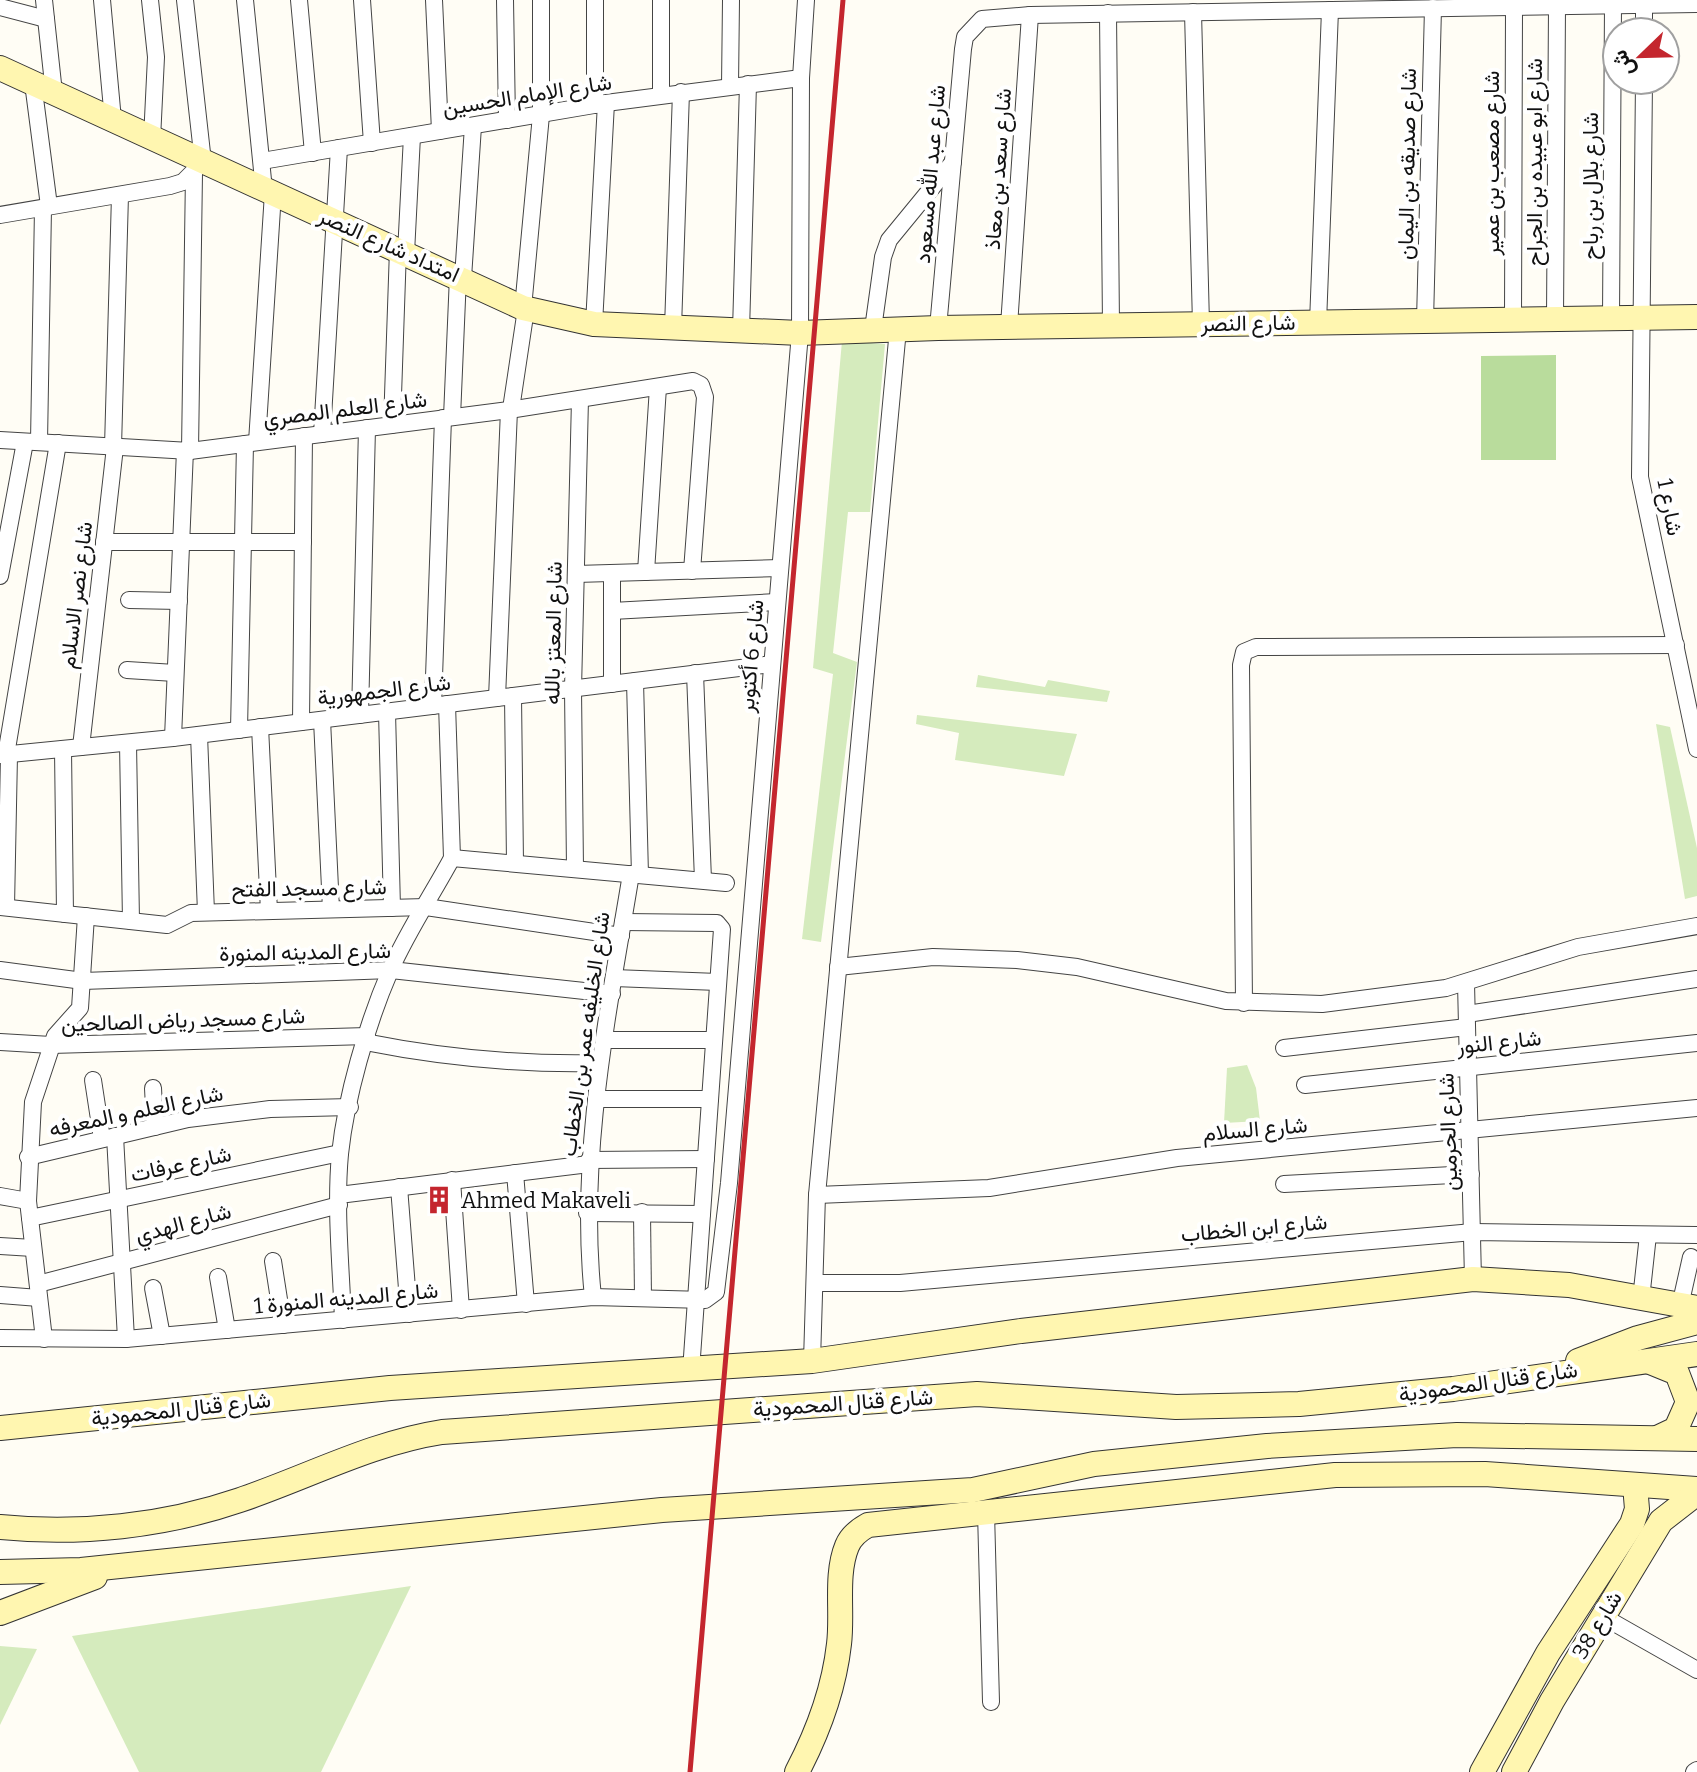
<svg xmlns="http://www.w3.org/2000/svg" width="1697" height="1772" font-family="Bitter,Vazirmatn,serif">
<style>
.green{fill:#d5ebbd}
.forest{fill:#b9dc9c}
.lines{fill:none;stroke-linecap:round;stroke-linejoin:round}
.street-casing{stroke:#444;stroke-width:18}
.secondary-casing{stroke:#333;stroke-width:26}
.street{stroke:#fff;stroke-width:16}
.secondary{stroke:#fff6b0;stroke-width:24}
.rail{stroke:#c4262e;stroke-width:5}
.labels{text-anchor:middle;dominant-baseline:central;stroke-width:8;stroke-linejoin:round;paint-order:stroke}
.street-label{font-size:22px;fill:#111;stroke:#fff}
.poi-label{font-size:22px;fill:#111;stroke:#fff;text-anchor:start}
</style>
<rect width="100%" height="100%" fill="#fffdf5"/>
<g class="green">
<polygon points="842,341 885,344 870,512 848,512 833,653 857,662 821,942 802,939 833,674 813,668"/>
<polygon points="978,675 1045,687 1048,680 1110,691 1107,702 976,687"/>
<polygon points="917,715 1077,734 1064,776 955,760 959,733 916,724"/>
<polygon points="1656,724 1670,727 1697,848 1697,896 1685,899"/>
<polygon points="1247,1065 1256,1088 1260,1121 1224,1123 1227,1068"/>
<polygon points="411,1586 321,1772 139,1772 72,1636"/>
<polygon points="0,1646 37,1649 0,1725"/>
</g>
<polygon class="forest" points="1556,355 1556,460 1481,460 1481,356"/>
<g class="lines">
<defs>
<g id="street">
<polyline points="44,0 54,93"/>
<polyline points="102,0 113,120"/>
<polyline points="150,0 156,57 152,139"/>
<polyline points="245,0 264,190"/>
<polyline points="299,0 313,153"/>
<polyline points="362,0 372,143"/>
<polyline points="434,0 440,131"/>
<polyline points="505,0 507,120"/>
<polyline points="0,7 46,19"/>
<polyline points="1193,12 1201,324"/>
<polyline points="1108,13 1111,325"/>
<polyline points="1644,32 1644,4"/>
<polyline points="1644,80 1640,477 1697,749"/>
<polyline points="33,83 49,206"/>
<polyline points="730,86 731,0"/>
<polyline points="661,95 661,0"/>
<polyline points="595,105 595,0"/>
<polyline points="262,161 606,103 801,78"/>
<polyline points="0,215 170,186 183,182 203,162 185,0"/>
<polyline points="406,253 412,136"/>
<polyline points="463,278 473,126"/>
<polyline points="523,308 541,115 541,0"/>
<polyline points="1555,319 1557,6"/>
<polyline points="1611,319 1613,5"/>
<polyline points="1513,320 1514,7"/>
<polyline points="1425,321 1433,8"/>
<polyline points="1318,323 1330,10"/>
<polyline points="594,324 606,103"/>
<polyline points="1009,326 1030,15"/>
<polyline points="673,328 681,92"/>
<polyline points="938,328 963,49 965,37 982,19 1030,15 1697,4"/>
<polyline points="873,329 883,257 889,240 953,162"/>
<polyline points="741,331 748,84"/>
<polyline points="511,409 526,309"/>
<polyline points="452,417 458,276"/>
<polyline points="392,425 398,249"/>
<polyline points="322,434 339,148"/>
<polyline points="0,440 190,451 509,410 693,381 701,385 705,397 692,571"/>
<polyline points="39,442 43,208"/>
<polyline points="257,442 273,193"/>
<polyline points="113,447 120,195"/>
<polyline points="190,451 194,173"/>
<polyline points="104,542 303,542"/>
<polyline points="646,572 658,387"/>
<polyline points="612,573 612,684"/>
<polyline points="576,574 780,568"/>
<polyline points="0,576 25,442"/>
<polyline points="129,600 179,601"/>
<polyline points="612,611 777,602"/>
<polyline points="127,670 175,673"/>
<polyline points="695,673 703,880"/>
<polyline points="635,681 640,875"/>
<polyline points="513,696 515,863"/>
<polyline points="497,698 509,410"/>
<polyline points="447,704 452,858"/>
<polyline points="433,706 443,418"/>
<polyline points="387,712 392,908"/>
<polyline points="360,715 367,428"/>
<polyline points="322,720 331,909"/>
<polyline points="301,722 304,436"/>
<polyline points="260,727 269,911"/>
<polyline points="239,730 245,444"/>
<polyline points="199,735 206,912"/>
<polyline points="173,738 185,450"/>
<polyline points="128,743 131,921"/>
<polyline points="81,747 115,447"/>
<polyline points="63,749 65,914"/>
<polyline points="0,755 173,738 772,664"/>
<polyline points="6,755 58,443"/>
<polyline points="452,858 726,883"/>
<polyline points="575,869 573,689 580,399"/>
<polyline points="0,907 167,925 191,913 426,907 621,936"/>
<polyline points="6,907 9,755"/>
<polyline points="623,922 717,923 722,929 691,1371"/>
<polyline points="838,967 933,957 1017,960 1077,967 1226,1001 1322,1004 1446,988 1578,947 1697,926"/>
<polyline points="0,970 83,981 391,970 612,994"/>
<polyline points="614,978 718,982"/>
<polyline points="1466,983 1473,1279"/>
<polyline points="1244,1003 1241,665 1244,652 1256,647 1676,645"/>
<polyline points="1467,1014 1697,979"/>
<polyline points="604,1040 714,1040"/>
<polyline points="0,1042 51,1045 367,1036"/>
<path d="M365 1042C445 1058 519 1065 600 1063"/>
<polyline points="1284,1048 1467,1027"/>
<polyline points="93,1080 102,1139"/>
<polyline points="1305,1085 1697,1043"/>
<polyline points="153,1088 155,1127"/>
<polyline points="596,1099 710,1099"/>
<polyline points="115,1136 126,1339"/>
<polyline points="28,1157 188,1119 270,1109 350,1107"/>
<polyline points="589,1160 706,1159"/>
<polyline points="515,1173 526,1304"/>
<polyline points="452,1180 461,1310"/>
<polyline points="1284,1184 1471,1174"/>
<polyline points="399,1187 409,1314"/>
<polyline points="339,1195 589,1164"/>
<polyline points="817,1195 989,1188 1177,1158 1697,1108"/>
<polyline points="0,1196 28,1201"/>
<polyline points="642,1212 643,1298"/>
<polyline points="587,1213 702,1214"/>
<polyline points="30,1218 340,1153"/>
<polyline points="0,1246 33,1248"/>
<polyline points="273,1261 283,1325"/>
<polyline points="218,1277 227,1330"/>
<polyline points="815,1283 900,1283 1473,1232 1697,1235"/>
<polyline points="38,1284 339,1205"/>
<polyline points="153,1288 162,1336"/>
<polyline points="0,1295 39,1298"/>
<path d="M593 1297C578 1155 608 1014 631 874"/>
<polyline points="1641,1299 1648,1235"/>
<polyline points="1680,1306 1691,1257"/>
<path d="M343 1320C341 1266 335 1209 340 1154 346 1097 367 1024 390 971 407 932 432 895 452 858"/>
<polyline points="0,1338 126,1339 593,1297 705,1300 716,1292 729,1183 800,333 801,78 806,0"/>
<polyline points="44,1339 28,1201 33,1102 55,1036 80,1008 86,916"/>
<polyline points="812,1361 817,1195 898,329"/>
<polyline points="986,1512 991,1702"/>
<polyline points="1602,1616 1697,1670"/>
<polyline points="1694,1772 1697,1770"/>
</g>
<g id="secondary">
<polyline points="0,68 523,308 594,324 800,333 938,328 1697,317"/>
<polyline points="1578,1361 1638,1338 1697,1322"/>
<polyline points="1650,1362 1677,1373 1688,1402 1676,1429 1657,1438"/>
<polyline points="0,1428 390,1388 812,1361 1021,1331 1473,1279 1569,1285 1697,1308"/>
<path d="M0 1527C80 1535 164 1526 240 1500 308 1477 371 1443 442 1432L977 1394 1176 1407 1299 1404 1453 1389 1697 1354"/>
<polyline points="0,1572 81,1570 662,1510 973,1490 1094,1464 1267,1446 1457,1435 1697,1439"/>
<polyline points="0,1613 95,1577"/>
<path d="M797 1772C818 1732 834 1689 839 1644 843 1613 835 1575 847 1546 851 1536 859 1530 868 1525L1335 1475 1485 1474 1697 1489"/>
<polyline points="1482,1772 1548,1653 1632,1524 1637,1509 1635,1485"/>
<polyline points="1514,1772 1552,1701 1661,1521 1697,1493"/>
</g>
</defs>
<use href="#street" class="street-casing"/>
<use href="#secondary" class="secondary-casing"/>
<use href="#street" class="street"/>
<use href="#secondary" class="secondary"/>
<polyline class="rail" points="690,1772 843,0"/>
</g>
<defs>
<symbol id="building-bare" viewBox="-9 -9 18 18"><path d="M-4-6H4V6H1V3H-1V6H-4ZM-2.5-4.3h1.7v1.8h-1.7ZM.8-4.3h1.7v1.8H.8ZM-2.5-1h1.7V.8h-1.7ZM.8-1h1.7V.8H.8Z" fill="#c4262e" stroke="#fff" stroke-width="2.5" paint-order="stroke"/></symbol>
</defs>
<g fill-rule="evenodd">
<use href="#building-bare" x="419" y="1180" width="40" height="40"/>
</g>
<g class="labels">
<g class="street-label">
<text transform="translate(527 95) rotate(-9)">شارع الإمام الحسين</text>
<text transform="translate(1534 162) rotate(-90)">شارع ابو عبيده بن الجراح</text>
<text transform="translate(1491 163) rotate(-90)">شارع مصعب بن عمير</text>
<text transform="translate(1407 164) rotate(-89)">شارع صديقه بن اليمان</text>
<text transform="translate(998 169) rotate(-86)">شارع سعد بن معاذ</text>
<text transform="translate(930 174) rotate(-85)">شارع عبد الله مسعود</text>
<text transform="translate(1590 186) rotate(-90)">شارع بلال بن رباح</text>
<text transform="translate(389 245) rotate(24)">امتداد شارع النصر</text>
<text transform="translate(1248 323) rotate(-1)">شارع النصر</text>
<text transform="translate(345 409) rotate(-7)">شارع العلم المصري</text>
<text transform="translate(1670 507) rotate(79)">شارع 1</text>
<text transform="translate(76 595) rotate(-83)">شارع نصر الاسلام</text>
<text transform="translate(553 633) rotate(-89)">شارع المعتز بالله</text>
<text transform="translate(751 656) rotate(-85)">شارع 6 أكتوبر</text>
<text transform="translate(384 690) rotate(-7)">شارع الجمهورية</text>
<text transform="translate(309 888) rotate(-1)">شارع مسجد الفتح</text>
<text transform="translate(305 952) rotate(-1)">شارع المدينه المنورة</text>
<text transform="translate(183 1020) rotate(-2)">شارع مسجد رياض الصالحين</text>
<text transform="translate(585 1034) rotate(-82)">شارع الخليفه عمر بن الخطاب</text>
<text transform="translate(1499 1042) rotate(-6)">شارع النور</text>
<text transform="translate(136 1111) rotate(-12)">شارع العلم و المعرفه</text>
<text transform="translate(1255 1129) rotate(-5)">شارع السلام</text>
<text transform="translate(1448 1132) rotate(-92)">شارع الحرمين</text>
<text transform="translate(181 1164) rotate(-12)">شارع عرفات</text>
<text transform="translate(183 1223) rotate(-15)">شارع الهدي</text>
<text transform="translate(1254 1228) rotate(-5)">شارع ابن الخطاب</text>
<text transform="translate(346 1298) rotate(-5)">شارع المدينه المنورة 1</text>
<text transform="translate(1488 1382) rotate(-8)">شارع قنال المحمودية</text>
<text transform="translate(843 1403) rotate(-4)">شارع قنال المحمودية</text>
<text transform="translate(181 1409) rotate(-6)">شارع قنال المحمودية</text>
<text transform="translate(1597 1625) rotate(-59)">شارع 38</text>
</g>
<g class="poi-label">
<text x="461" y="1200">Ahmed Makaveli</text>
</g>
</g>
<g transform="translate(1641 56) rotate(247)"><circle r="38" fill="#ffffff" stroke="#a0a0a0" stroke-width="2"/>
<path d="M0-6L14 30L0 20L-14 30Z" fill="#c4262e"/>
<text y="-12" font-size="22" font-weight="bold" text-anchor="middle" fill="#111111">ش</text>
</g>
</svg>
